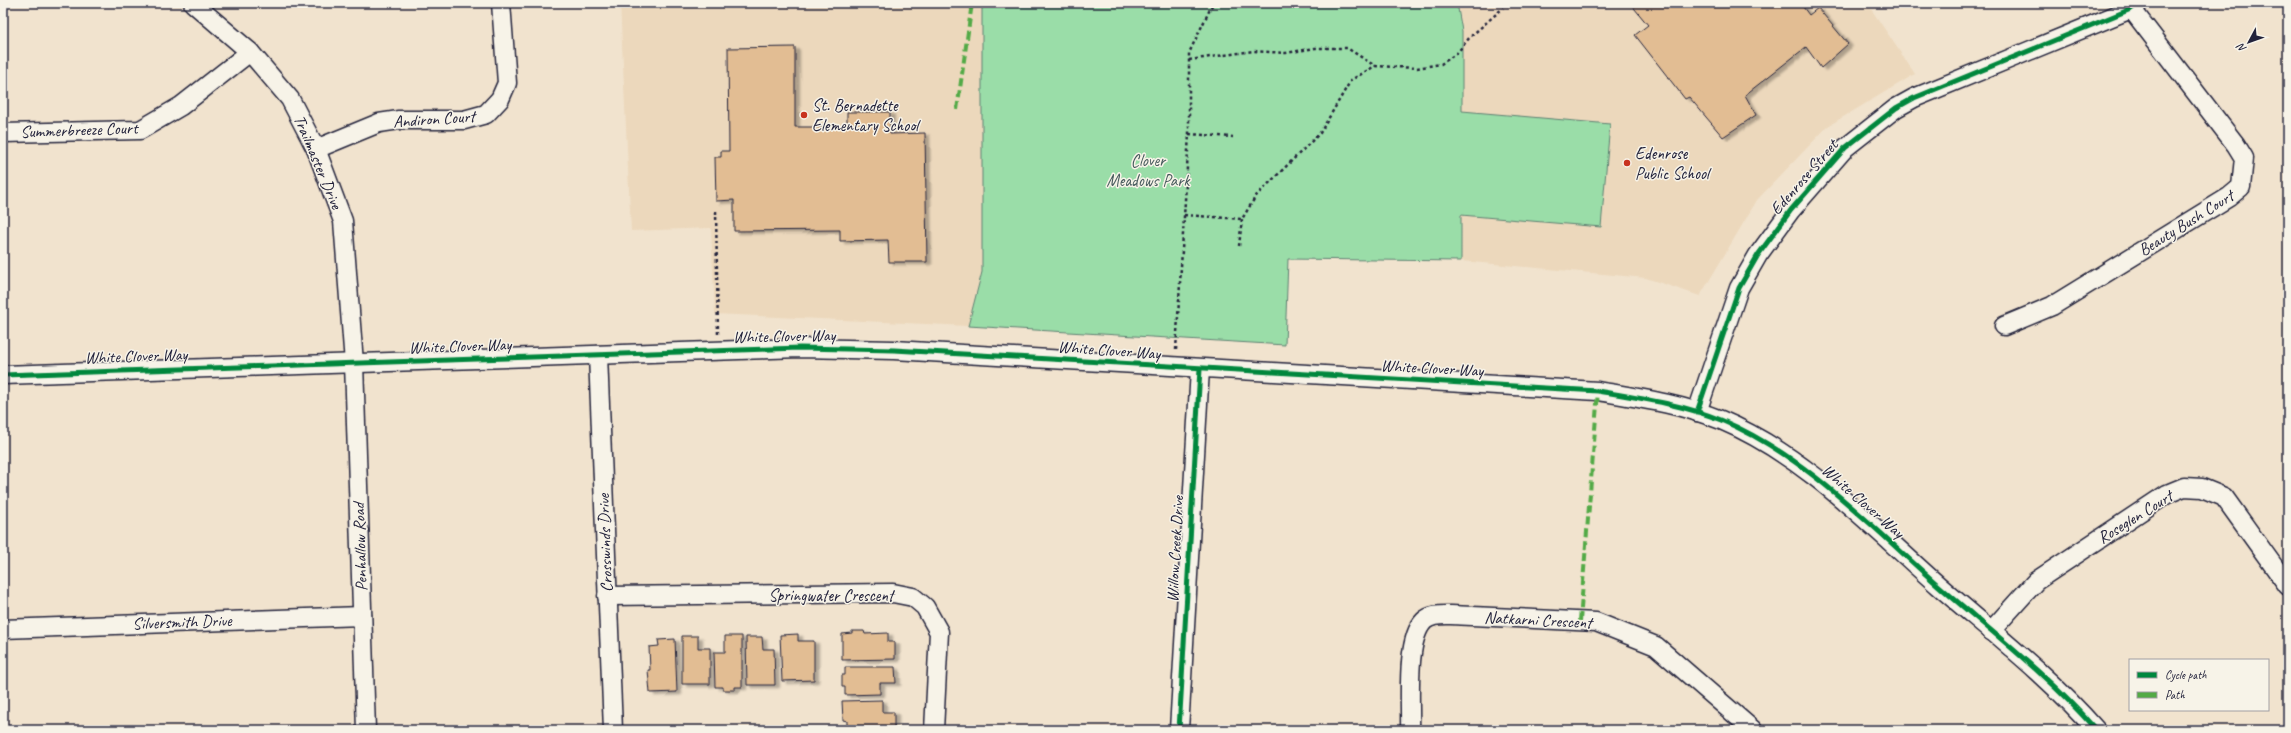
<svg xmlns="http://www.w3.org/2000/svg" width="2291" height="733" font-family="Caveat,sans-serif">
<style>
.built{fill:#ecd8bc}
.green{fill:#9adda8;stroke:#5e8072}
.building{fill:#e2bd93;stroke:#22223b;filter:url(#shadow)}
.lines{fill:none;stroke-linecap:round;stroke-linejoin:round}
.minor-casing{stroke:#22223b;stroke-width:21}
.path{stroke:#22223b;stroke-width:2.5;stroke-dasharray:3 3;stroke-linecap:butt}
.minor{stroke:#f7f3e8;stroke-width:18}
.quiet{stroke:#53aa46;stroke-width:4;stroke-dasharray:8 4;stroke-linecap:butt}
.cycleway-casing{stroke:#f7f3e8;stroke-width:8}
.cycleway{stroke:#00873e;stroke-width:5}
.poi-dot{fill:#c8321e;stroke:#f7f3e8;stroke-width:1.5}
.labels{text-anchor:middle;dominant-baseline:central;stroke-width:3;stroke-linejoin:round;paint-order:stroke}
.poi-label{font-size:17px;fill:#22223b;stroke:#f7f3e8;text-anchor:start}
.street-label{font-size:17px;fill:#22223b;stroke:#f7f3e8}
.park-label{font-size:17px;fill:#465a5c;stroke:#f7f3e8}
</style>
<defs>
<filter id="shadow"><feDropShadow dx="4.5" dy="2.5" stdDeviation="1" flood-color="#0004"/></filter>
</defs>
<rect width="100%" height="100%" fill="#f1e3ce"/>
<filter id="ink" filterUnits="userSpaceOnUse"><feTurbulence type="fractalNoise" baseFrequency=".025" numOctaves="2"/><feDisplacementMap in="SourceGraphic" scale="8" xChannelSelector="R" yChannelSelector="G"/><feConvolveMatrix kernelMatrix="1 2 1 2 8 2 1 2 1" color-interpolation-filters="sRGB"/></filter>
<g filter="url(#ink)">
<g class="built">
<polygon points="620,3 982,3 982,272 968,326 715,314 711,228 631,231"/>
<polygon points="1457,3 1873,3 1869,6 1915,74 1828,126 1757,200 1700,296 1646,278 1461,261 1462,31"/>
</g>
<polygon class="green" points="982,3 1457,3 1462,31 1462,111 1610,124 1601,227 1461,215 1461,261 1288,259 1285,345 968,326 982,272"/>
<g class="building">
<polygon points="1630,3 1800,3 1809,15 1818,8 1848,44 1821,68 1806,47 1745,95 1756,115 1723,137 1689,97 1685,99 1635,35 1648,25"/>
<polygon points="795,47 795,127 847,127 847,112 890,112 890,134 925,133 927,262 889,262 888,240 840,241 840,230 734,231 734,200 716,201 715,157 721,157 721,151 729,151 728,48"/>
<polygon points="852,631 864,631 865,634 888,633 888,642 895,642 895,659 842,660 842,634 852,633"/>
<polygon points="798,634 798,641 814,641 814,680 782,681 780,635"/>
<polygon points="682,636 698,636 698,648 710,648 710,684 682,684"/>
<polygon points="725,636 742,636 742,687 735,687 735,690 723,690 723,687 715,687 714,652 725,652"/>
<polygon points="746,637 762,637 763,649 774,649 775,685 747,685"/>
<polygon points="675,639 677,692 650,693 648,670 650,670 649,647 659,646 658,640"/>
<polygon points="845,667 895,667 896,683 880,683 880,694 845,695 845,687 842,687 842,675 845,675"/>
<polygon points="882,700 882,712 894,712 894,728 847,728 847,721 843,720 842,701"/>
<polygon points="800,728 800,730 788,729"/>
</g>
<g class="lines">
<defs>
<g id="minor">
<polyline points="193,3 250,52 290,99 316,149 343,221 354,363 366,730"/>
<polyline points="3,133 140,130 181,106 250,52"/>
<polyline points="316,149 379,123 399,120 464,120 486,114 500,99 507,83 501,3"/>
<polyline points="2004,326 2052,306 2229,197 2241,187 2244,158 2236,145 2127,3"/>
<polyline points="598,355 613,730"/>
<path d="M3 375 800 348 894 350 1598 391C1639 398 1681 404 1721 420 1805 455 1872 527 1939 586 1992 632 2050 677 2096 730"/>
<polyline points="1697,412 1739,288 1758,255 1791,210 1845,148 1896,108 1914,98 2131,9 2139,3"/>
<polyline points="607,596 893,593 913,597 925,607 939,632 934,730"/>
<polyline points="3,629 362,616"/>
<polyline points="1991,631 2036,581 2167,494 2184,487 2202,488 2224,497 2288,586"/>
<polyline points="1179,730 1200,369"/>
<path d="M1410 730C1411 703 1405 640 1424 621 1431 614 1442 615 1451 615L1596 622 1656 646 1753 730"/>
</g>
</defs>
<use href="#minor" class="minor-casing"/>
<g class="path">
<polyline points="1189,60 1253,51 1286,53 1315,48 1347,48 1375,66"/>
<polyline points="1189,134 1233,137"/>
<polyline points="716,211 718,335"/>
<polyline points="1184,215 1242,219 1256,196 1320,133 1351,80 1375,66 1417,68 1441,64 1457,53 1470,37 1503,8"/>
<polyline points="1239,246 1242,219"/>
<polyline points="1176,350 1189,134 1189,53 1213,3"/>
</g>
<use href="#minor" class="minor"/>
<g class="quiet">
<polyline points="957,110 972,3"/>
<polyline points="1580,621 1598,391"/>
</g>
<defs>
<g id="cycleway">
<path d="M3 375 800 348 894 350 1598 391C1639 398 1681 404 1721 420 1805 455 1872 527 1939 586 1992 632 2050 677 2096 730"/>
<polyline points="1697,412 1739,288 1758,255 1791,210 1845,148 1896,108 1914,98 2131,9 2139,3"/>
<polyline points="1179,730 1200,369"/>
</g>
</defs>
<use href="#cycleway" class="cycleway-casing"/>
<use href="#cycleway" class="cycleway"/>
</g>
</g>
<g class="poi-dot">
<circle cx="804" cy="115" r="4"/>
<circle cx="1627" cy="163" r="4"/>
</g>
<g class="labels">
<g class="poi-label">
<text x="812" y="105">St. Bernadette<tspan x="812" dy="20">Elementary School</tspan></text>
<text x="1635" y="153">Edenrose<tspan x="1635" dy="20">Public School</tspan></text>
</g>
<g class="street-label">
<text transform="translate(434 119) rotate(-4)">Andiron Court</text>
<text transform="translate(79 130) rotate(-2)">Summerbreeze Court</text>
<text transform="translate(318 162) rotate(67)">Trailmaster Drive</text>
<text transform="translate(1804 177) rotate(-49)">Edenrose Street</text>
<text transform="translate(2186 223) rotate(-32)">Beauty Bush Court</text>
<text transform="translate(784 336) rotate(-1)">White Clover Way</text>
<text transform="translate(460 346) rotate(-2)">White Clover Way</text>
<text transform="translate(1109 350) rotate(4)">White Clover Way</text>
<text transform="translate(136 356) rotate(-2)">White Clover Way</text>
<text transform="translate(1432 368) rotate(3)">White Clover Way</text>
<text transform="translate(1863 501) rotate(41)">White Clover Way</text>
<text transform="translate(2135 517) rotate(-32)">Roseglen Court</text>
<text transform="translate(605 543) rotate(-92)">Crosswinds Drive</text>
<text transform="translate(360 547) rotate(-92)">Penhallow Road</text>
<text transform="translate(1175 549) rotate(-87)">Willow Creek Drive</text>
<text x="831" y="595">Springwater Crescent</text>
<text transform="translate(1538 620) rotate(3)">Natkarni Crescent</text>
<text transform="translate(182 622) rotate(-2)">Silversmith Drive</text>
</g>
<g class="park-label">
<text x="1148" y="160">Clover<tspan x="1148" dy="20">Meadows Park</tspan></text>
</g>
</g>
<rect width="2291" height="733" fill="none" stroke="#f7f3e8" stroke-width="16"/>
<rect x="8" y="8" width="2275" height="717" fill="none" stroke="#22223b" stroke-width="1.5" filter="url(#ink)"/>
<rect x="2129" y="659" width="140" height="52" fill="#f7f3e8" stroke="#a29fa3"/>
<rect x="2137" y="672" width="20" height="6" fill="#00873e" stroke="#a29fa3"/>
<text x="2165" y="679" font-size="12" fill="#22223b">Cycle path</text>
<rect x="2137" y="692" width="20" height="6" fill="#53aa46" stroke="#a29fa3"/>
<text x="2165" y="699" font-size="12" fill="#22223b">Path</text>
<g transform="translate(2249 42) rotate(229)" stroke="#f7f3e8" stroke-width="3" paint-order="stroke">
<path d="M0-3L7 15L0 10L-7 15Z" fill="#22223b"/>
<text y="-6" font-size="11" font-weight="bold" text-anchor="middle" fill="#22223b">N</text>
</g>
</svg>
